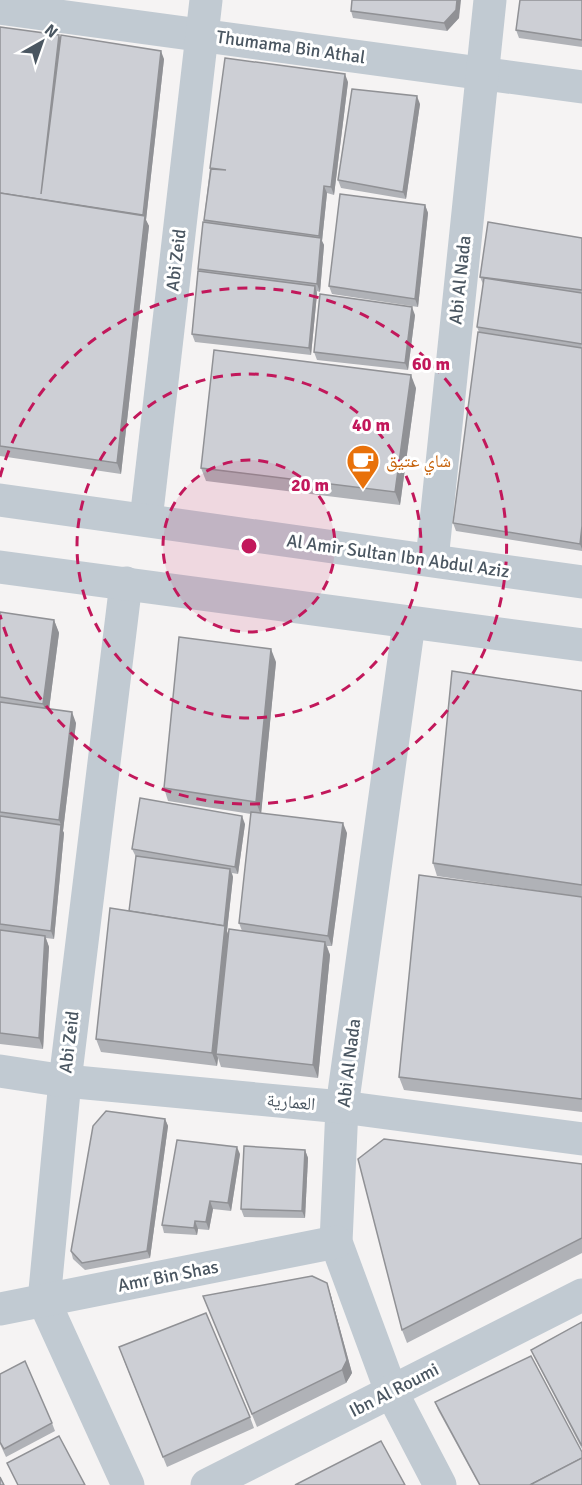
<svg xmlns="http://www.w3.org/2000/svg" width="582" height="1485" font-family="Signika,'Noto Naskh Arabic',sans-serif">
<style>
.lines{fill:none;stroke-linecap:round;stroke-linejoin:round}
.minor{stroke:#c1cad2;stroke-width:33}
.tertiary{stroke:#c1cad2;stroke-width:33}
.wall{fill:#b0b2b7}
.shaded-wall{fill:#909195}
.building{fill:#cdcfd5;stroke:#909195;stroke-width:1.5}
.ring{fill:none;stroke:#c2185b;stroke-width:3;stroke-dasharray:10 8}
.labels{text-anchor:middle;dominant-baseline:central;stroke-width:6;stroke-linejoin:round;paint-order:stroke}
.street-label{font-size:18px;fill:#4a5661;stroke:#fff}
.food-label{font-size:18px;fill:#c56008;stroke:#fff;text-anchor:start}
.centre{fill:#c2185b;stroke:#fff;stroke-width:3}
.ring-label{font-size:18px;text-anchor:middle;font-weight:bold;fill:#c2185b;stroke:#fff;stroke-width:6;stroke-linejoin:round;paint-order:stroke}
</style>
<rect width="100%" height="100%" fill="#f5f3f3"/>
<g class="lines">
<g class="minor">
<polyline points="0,8 582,87"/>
<polyline points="146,520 206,0"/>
<polyline points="432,560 490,0"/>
<polyline points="126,583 65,1081 44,1301 128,1485"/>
<polyline points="409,623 342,1107 336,1242 391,1391 440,1485"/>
<polyline points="0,1071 65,1081 342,1107 582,1139"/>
<polyline points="0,1309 336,1242"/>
<polyline points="207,1485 582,1295"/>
</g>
<g class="tertiary">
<polyline points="0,500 582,582"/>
<polyline points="0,567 582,645"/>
</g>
</g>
<g class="wall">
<polygon points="582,0 582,47 519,38 516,30"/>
<polygon points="351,11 459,18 447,31 353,18"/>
<polygon points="0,27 61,40 164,59 146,220 149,226 121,474 0,456"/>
<polygon points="348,82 334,195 327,193 322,241 324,245 320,292 317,291 317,294 311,355 195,342 192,334 198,269 210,168"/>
<polygon points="420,104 406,199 341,188 338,180"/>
<polygon points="425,205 428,213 418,307 332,294 329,286"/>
<polygon points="582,238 582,551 456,531 453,523 479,332 477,327 483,284 480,277"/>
<polygon points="415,315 408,370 317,360 314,352"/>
<polygon points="416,388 400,505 206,481 201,468"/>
<polygon points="0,612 54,620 59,633 49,709 76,723 63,831 64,833 54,939 46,938 49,947 43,1049 0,1044"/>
<polygon points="276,662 261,813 347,833 332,946 327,946 330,955 318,1078 221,1067 218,1058 217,1066 101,1052 96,1039 129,911 136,857 132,849 245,824 238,874 232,873 233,877 227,931 228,935 242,931 239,923 251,814 168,801 164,788"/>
<polygon points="582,691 582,1112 404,1090 399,1077 573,896 437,876 433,863"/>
<polygon points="165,1119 168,1126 150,1258 85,1270 73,1259 71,1251"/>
<polygon points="305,1150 308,1158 305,1218 244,1217 241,1209"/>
<polygon points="240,1154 231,1211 213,1209 209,1230 198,1229 197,1235 164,1233 162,1225"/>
<polygon points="582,1164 582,1253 407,1343 402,1330"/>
<polygon points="327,1283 331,1296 352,1373 346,1383 257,1427 203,1296"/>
<polygon points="582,1322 582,1449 534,1357 531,1350"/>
<polygon points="123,1358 250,1417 254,1428 167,1467"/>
<polygon points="0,1374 52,1423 55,1431 6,1457 0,1444"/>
<polygon points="435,1402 582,1485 479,1485 438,1410"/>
</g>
<g class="shaded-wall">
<polygon points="457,0 461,0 459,18 447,31 444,23"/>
<polygon points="59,35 62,43 41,194"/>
<polygon points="161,51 164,59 146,220 149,226 121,474 117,463"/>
<polygon points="345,74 348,82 334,195 331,187"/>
<polygon points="417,96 420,104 406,199 403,192"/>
<polygon points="324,186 327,193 322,241 324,245 320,292 317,284 321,241 319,236"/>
<polygon points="425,205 428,213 418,307 415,299"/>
<polygon points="315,286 317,294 311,355 309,348"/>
<polygon points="412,307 415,315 408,370 405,363"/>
<polygon points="411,375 416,388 400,505 395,492"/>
<polygon points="582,526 582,549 580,544"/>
<polygon points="54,620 59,633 48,717 43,704"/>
<polygon points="271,649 276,662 261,815 256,802"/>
<polygon points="72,712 76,723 63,831 64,833 54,939 51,931 61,825 59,820"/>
<polygon points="242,816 245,824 238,874 235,867"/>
<polygon points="343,823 347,833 332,946 328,936"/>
<polygon points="230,869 233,877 227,931 230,940 216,1054 218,1058 217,1066 212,1053 224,929"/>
<polygon points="45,936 49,947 43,1049 39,1038"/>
<polygon points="325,942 330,955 318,1078 313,1065"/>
<polygon points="165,1119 168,1126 150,1258 147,1251"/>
<polygon points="237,1147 240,1154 231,1211 228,1203"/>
<polygon points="305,1150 308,1158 305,1218 302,1211"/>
<polygon points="210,1201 213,1209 209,1230 206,1222"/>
<polygon points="195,1221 198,1229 197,1235 194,1228"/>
<polygon points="327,1283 331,1296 352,1373 346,1383 342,1370"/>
</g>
<g class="building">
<polygon points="352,0 457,0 456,10 444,23 351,11"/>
<polygon points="520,0 582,0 582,40 516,30"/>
<polygon points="0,27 59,35 41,194 61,35 161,51 143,215 0,193"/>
<polygon points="225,58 345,74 331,187 324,186 319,236 204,220 211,169 226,170 210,168"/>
<polygon points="352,89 417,96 403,192 338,180"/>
<polygon points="0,193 145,216 117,463 0,446"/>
<polygon points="340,194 425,205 415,299 329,286"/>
<polygon points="203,222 321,238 317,284 198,269"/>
<polygon points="488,222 582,238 582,290 480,277"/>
<polygon points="198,271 315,286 309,348 192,334"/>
<polygon points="484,278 582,293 582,344 477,327"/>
<polygon points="320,294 412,307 405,363 314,352"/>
<polygon points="478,332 582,348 582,526 580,544 453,523"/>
<polygon points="214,350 411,375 395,492 201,468"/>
<polygon points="0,612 54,620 43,704 0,697"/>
<polygon points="179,637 271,649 256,802 164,788"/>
<polygon points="452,671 582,691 582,885 433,863"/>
<polygon points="0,702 72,712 59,820 0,812"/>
<polygon points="140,798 242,816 235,867 132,849"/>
<polygon points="251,812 343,823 328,936 239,923"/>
<polygon points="0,816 61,825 51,931 0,924"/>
<polygon points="136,856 230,869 224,926 129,911"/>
<polygon points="419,875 582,897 582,1099 399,1077"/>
<polygon points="110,908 225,926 212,1053 96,1039"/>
<polygon points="229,929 325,942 313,1065 216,1054"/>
<polygon points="0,930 45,936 39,1038 0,1033"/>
<polygon points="106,1111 165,1119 147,1251 82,1263 71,1251 93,1126"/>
<polygon points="384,1139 582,1164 582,1238 402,1330 358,1159"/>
<polygon points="177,1140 237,1147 228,1203 210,1201 206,1222 195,1221 194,1228 162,1225"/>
<polygon points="244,1146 305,1150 302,1211 241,1209"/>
<polygon points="312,1276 327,1283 347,1360 342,1370 252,1414 203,1296"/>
<polygon points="206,1313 250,1417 163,1457 119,1347"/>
<polygon points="582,1322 582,1446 531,1350"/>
<polygon points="531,1356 582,1452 582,1458 530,1485 480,1485 435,1402"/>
<polygon points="25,1361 52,1423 4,1449 0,1442 0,1374"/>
<polygon points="59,1436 85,1485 18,1485 7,1463"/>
<polygon points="381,1441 405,1485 295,1485"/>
<polygon points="582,1458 582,1485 530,1485"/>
<polygon points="0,1477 4,1485 0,1485"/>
</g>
<circle cx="249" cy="546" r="86" fill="#c2185b" fill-opacity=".12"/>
<g class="ring">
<circle cx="249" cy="546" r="86"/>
<circle cx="249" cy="546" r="172"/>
<path d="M0 477A258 258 0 1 1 0 615"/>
</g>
<defs>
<symbol id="cafe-pin" viewBox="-11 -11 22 30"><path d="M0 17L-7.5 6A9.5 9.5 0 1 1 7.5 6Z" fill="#e8710a" stroke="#fff"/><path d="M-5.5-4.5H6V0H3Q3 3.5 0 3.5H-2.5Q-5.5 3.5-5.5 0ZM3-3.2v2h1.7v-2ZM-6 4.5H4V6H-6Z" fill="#fff"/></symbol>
</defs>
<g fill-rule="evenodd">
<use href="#cafe-pin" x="344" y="442" width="38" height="52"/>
</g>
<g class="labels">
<g class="street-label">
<text transform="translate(291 47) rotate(8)">Thumama Bin Athal</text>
<text transform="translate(176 260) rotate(-83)">Abi Zeid</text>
<text transform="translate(460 280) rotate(-84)">Abi Al Nada</text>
<text transform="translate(398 556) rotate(8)">Al Amir Sultan Ibn Abdul Aziz</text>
<text transform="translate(69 1042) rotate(-83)">Abi Zeid</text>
<text transform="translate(349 1063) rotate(-83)">Abi Al Nada</text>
<text transform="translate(291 1102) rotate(5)">العمارية</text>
<text transform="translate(168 1276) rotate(-11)">Amr Bin Shas</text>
<text transform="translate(394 1390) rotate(-27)">Ibn Al Roumi</text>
</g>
<g class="food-label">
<text x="386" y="461">شاي عتيق</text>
</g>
</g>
<circle cx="249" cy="546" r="9" class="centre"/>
<g class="ring-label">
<text x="431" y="370">60 m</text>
<text x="371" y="431">40 m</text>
<text x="310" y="491">20 m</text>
</g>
<g transform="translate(42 42) rotate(40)" stroke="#ffffff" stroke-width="4.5" paint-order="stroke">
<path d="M0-4.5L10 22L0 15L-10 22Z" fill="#4a5661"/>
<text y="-9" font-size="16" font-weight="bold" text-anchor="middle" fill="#4a5661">N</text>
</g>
</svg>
